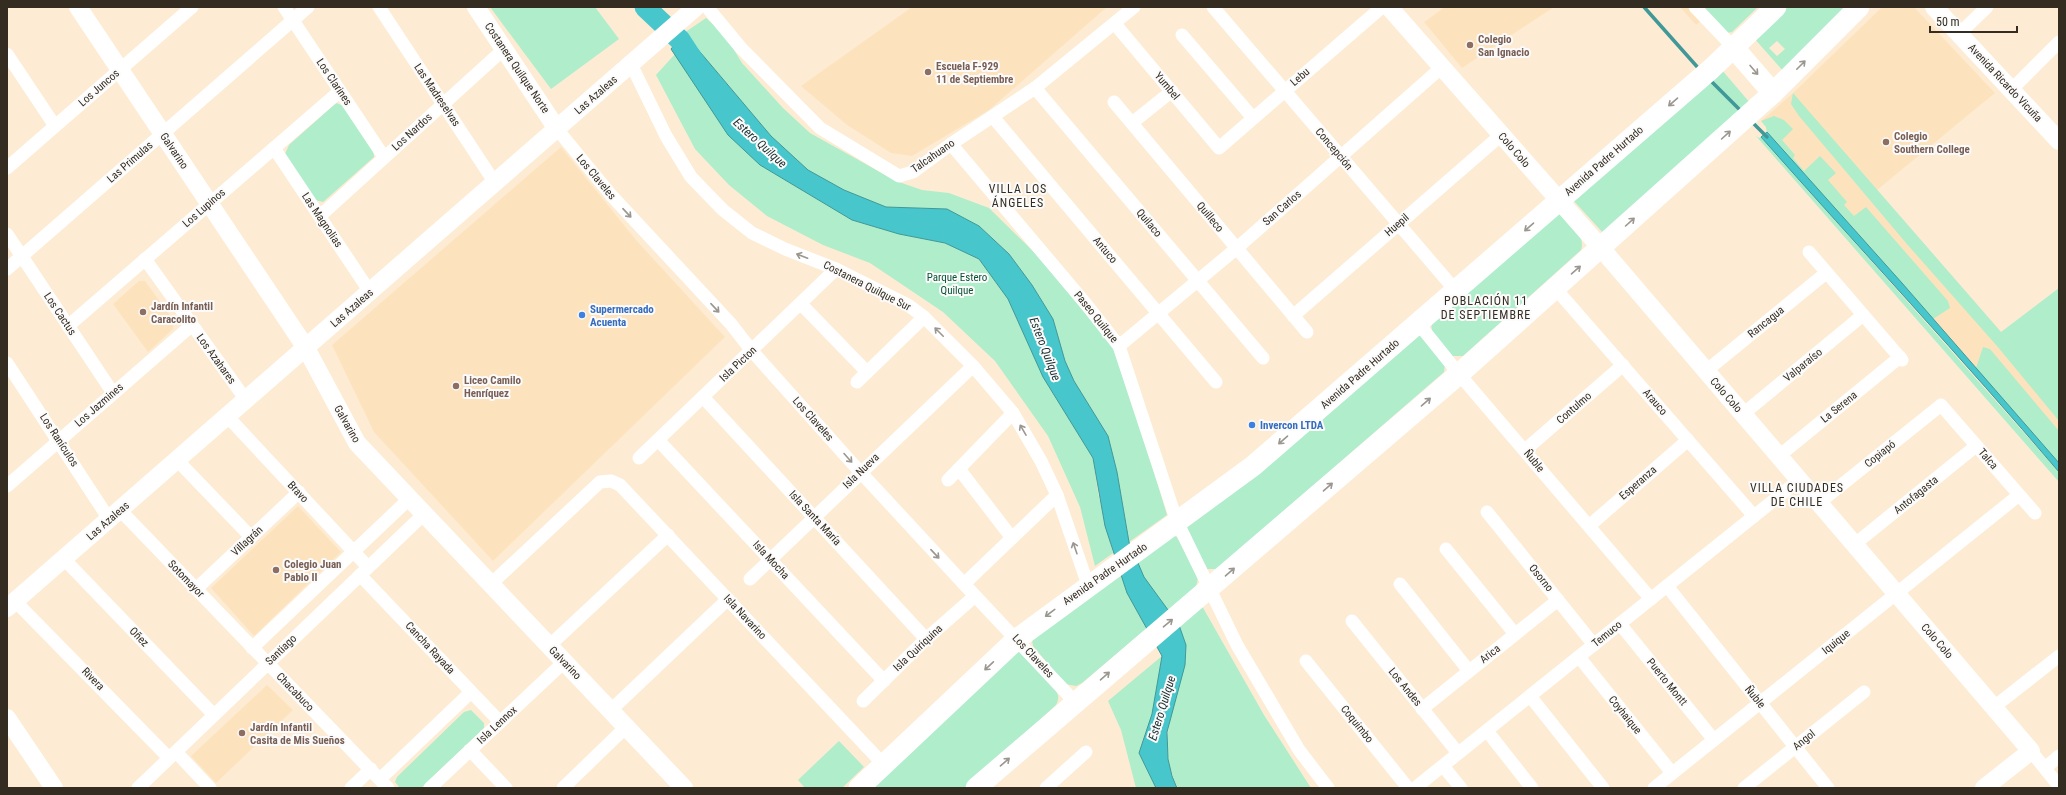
<svg xmlns="http://www.w3.org/2000/svg" width="2066" height="795" font-family="'Roboto Condensed',sans-serif">
<style>
.built{fill:#fde3bd}
.green{fill:#afedcb;fill-rule:evenodd}
.water{fill:#47c6cc;stroke:#419898}
.lines{fill:none;stroke-linecap:round;stroke-linejoin:round}
.stream{stroke:#419898;stroke-width:3.5}
.river{stroke:#47c6cc;stroke-width:21}
.street{stroke:#fff;stroke-width:13}
.secondary{stroke:#fff;stroke-width:18}
.primary{stroke:#fff;stroke-width:21}
.oneway{stroke:#9a9690}
.education-dot{fill:#8d6e63;stroke:#fbfbfb;stroke-width:1.5}
.shop-dot{fill:#3f7fe0;stroke:#fbfbfb;stroke-width:1.5}
.labels{text-anchor:middle;dominant-baseline:central;stroke-width:4;stroke-linejoin:round;paint-order:stroke}
.education-label{font-size:11px;font-weight:bold;fill:#785e54;stroke:#fbfbfb;text-anchor:start}
.street-label{font-size:11px;fill:#342c20;stroke:#fbfbfb}
.park-label{font-size:11px;fill:#0a5235;stroke:#fbfbfb}
.shop-label{font-size:11px;font-weight:bold;fill:#366cbe;stroke:#fbfbfb;text-anchor:start}
.water-label{font-size:12px;font-style:italic;fill:#182e2f;stroke:#fbfbfb}
.neighbourhood-label{font-size:12px;letter-spacing:1px;fill:#342c20;stroke:#fbfbfb}
</style>
<rect width="100%" height="100%" fill="#fdecd3"/>
<g class="built">
<polygon points="912,7 1107,7 989,110 912,156 891,153 847,125 801,86"/>
<polygon points="1445,7 1554,7 1462,68 1424,22"/>
<polygon points="1680,7 1716,7 1696,25"/>
<polygon points="1882,7 1914,7 1995,93 1877,190 2059,398 2059,463 1902,283 1767,132 1766,127 1761,121 1793,93"/>
<polygon points="561,147 636,240 725,337 493,561 374,432 332,345"/>
<polygon points="139,281 145,281 174,321 173,329 148,352 113,304"/>
<polygon points="298,506 341,552 254,636 211,588"/>
<polygon points="267,685 293,710 216,783 191,756"/>
</g>
<g class="green">
<polygon points="490,7 595,7 619,39 551,89"/>
<polygon points="1701,7 1758,7 1732,32 1727,33"/>
<path d="M1784 7H1851L1785 73 1753 37ZM1777 41 1785 49 1777 56 1769 48Z"/>
<polygon points="706,18 725,35 742,63 783,108 810,133 896,181 922,190 949,193 989,208 1037,255 1113,347 1140,425 1167,515 1129,542 1117,472 1108,436 1074,381 1065,361 1053,319 1032,285 1009,254 979,226 947,209 886,207 844,190 808,170 771,136 684,33"/>
<polygon points="675,54 698,88 760,165 852,220 899,234 945,243 979,259 1008,299 1043,377 1093,458 1098,493 1113,553 1095,566 1080,507 1048,436 995,361 943,312 870,263 823,245 767,216 729,185 695,149 656,75"/>
<polygon points="1721,69 1751,104 1605,235 1573,200"/>
<polygon points="1793,93 2001,332 2059,288 2059,421 1997,346 1906,243 1799,116 1791,104"/>
<polygon points="336,103 344,106 373,148 374,157 323,202 315,200 285,154 289,145"/>
<polygon points="1774,116 1784,120 1793,129 1782,140 1795,155 1793,158 1804,171 1820,156 1836,173 1828,180 1847,202 1844,205 1854,216 1866,207 1948,301 1950,308 1933,319 1767,132 1766,127 1761,121"/>
<polygon points="1756,136 1759,138 1761,137 2059,472 2059,482"/>
<path d="M1559 214C1570 221 1586 237 1581 250L1463 356H1452L1432 331 1431 322Z"/>
<polygon points="1414,336 1421,336 1445,365 1444,372 1217,569 1207,569 1188,532 1187,526"/>
<polygon points="1983,347 1990,349 2059,431 2059,463 1976,368"/>
<polygon points="1172,535 1177,537 1198,578 1196,587 1082,683 1076,686 1065,684 1033,646 1032,640"/>
<path d="M1202 606 1264 715 1311 788H1178C1155 742 1175 713 1182 667 1183 661 1186 653 1186 646 1185 639 1181 631 1179 625Z"/>
<path d="M1018 651 1024 654 1056 691C1059 696 1059 699 1056 705L966 788H868Z"/>
<polygon points="1162,656 1152,714 1139,753 1156,788 1136,788 1121,730 1108,701"/>
<polygon points="471,710 484,723 484,728 421,788 400,788 395,782 397,777 464,712"/>
<polygon points="839,741 864,767 842,788 805,788 798,780"/>
</g>
<g class="water">
<polygon points="684,33 771,136 808,170 844,190 886,207 947,209 979,226 1009,254 1032,285 1053,319 1065,361 1074,381 1108,436 1117,472 1129,542 1144,577 1179,625 1186,645 1185,665 1167,732 1168,759 1172,776 1177,788 1156,788 1139,753 1152,714 1162,656 1127,593 1105,526 1093,458 1043,377 1008,299 979,259 945,243 899,234 852,220 760,165 728,135 671,49"/>
<path d="M1767 132 1902 283 2059 463V472C1962 358 1860 249 1761 137Z"/>
</g>
<g class="lines">
<g class="stream">
<polyline points="1644,7 1700,70"/>
<polyline points="1709,79 1741,111"/>
<polyline points="1751,121 1767,137"/>
</g>
<polyline class="river" points="645,7 680,40 695,63"/>
<g class="street">
<polyline points="284,7 384,157"/>
<polyline points="379,7 495,183"/>
<polyline points="707,7 741,48 820,128 899,176 913,172 951,144 1035,88 1134,7"/>
<polyline points="1213,7 1456,291"/>
<polyline points="1695,7 1734,48"/>
<polyline points="1115,24 1219,148 1382,7"/>
<polyline points="1959,34 1987,7"/>
<polyline points="1182,35 1253,118"/>
<polyline points="7,54 55,126"/>
<polyline points="631,64 666,136 691,177 723,210 752,233 785,249 836,269 908,305 924,317 973,366 1013,413 1041,461 1057,495 1088,585"/>
<polyline points="1035,88 1263,358"/>
<polyline points="2011,90 2059,42"/>
<polyline points="1114,102 1307,332"/>
<polyline points="993,117 1216,382"/>
<polyline points="1132,123 1172,91"/>
<polyline points="557,129 611,195 731,324 752,351 852,463 964,584 1075,702"/>
<polyline points="951,144 1086,304 1119,346 1177,522 1185,538 1237,645 1299,750 1328,788"/>
<polyline points="274,148 370,292"/>
<polyline points="7,168 192,7"/>
<polyline points="320,216 504,49"/>
<polyline points="7,234 113,393"/>
<polyline points="1809,252 1902,360"/>
<polyline points="145,259 246,400"/>
<polyline points="7,269 308,7"/>
<polyline points="1555,288 1754,516"/>
<polyline points="801,304 867,372"/>
<polyline points="1293,316 1501,135"/>
<polyline points="1418,323 1459,374 1651,599"/>
<polyline points="68,326 340,91"/>
<polyline points="1119,346 1237,248 1442,67"/>
<polyline points="7,363 109,519"/>
<polyline points="1706,371 1826,273"/>
<polyline points="857,382 924,317"/>
<polyline points="703,397 926,639"/>
<polyline points="1743,414 1863,315"/>
<polyline points="227,416 368,567"/>
<polyline points="658,440 884,681"/>
<polyline points="1525,450 1623,365"/>
<polyline points="1779,456 1900,357"/>
<polyline points="639,458 836,269"/>
<polyline points="177,460 251,537"/>
<polyline points="959,469 1012,538"/>
<polyline points="948,480 1013,413"/>
<polyline points="7,486 192,325"/>
<polyline points="1819,503 1941,405 2035,513"/>
<polyline points="120,510 388,788"/>
<polyline points="1487,512 1594,645"/>
<polyline points="1589,526 1688,440"/>
<polyline points="1855,544 1976,446"/>
<polyline points="1446,549 1515,634"/>
<polyline points="64,559 214,715"/>
<polyline points="360,575 500,722"/>
<polyline points="750,579 973,366"/>
<polyline points="491,584 600,482 611,481 620,485 884,765"/>
<polyline points="964,584 1057,495"/>
<polyline points="1400,584 1469,671"/>
<polyline points="1667,586 1828,788"/>
<polyline points="196,589 299,492"/>
<polyline points="15,601 169,758"/>
<polyline points="1352,621 1458,753"/>
<polyline points="1620,624 1714,740"/>
<polyline points="549,646 668,535"/>
<polyline points="252,648 410,498"/>
<polyline points="1579,657 1672,773"/>
<polyline points="1306,661 1408,788"/>
<polyline points="1530,696 1603,788"/>
<polyline points="863,701 926,639 975,596"/>
<polyline points="1994,707 2059,656"/>
<polyline points="1422,709 1558,600"/>
<polyline points="611,710 728,599"/>
<polyline points="1487,731 1532,788"/>
<polyline points="470,750 506,788"/>
<polyline points="2031,751 2059,786"/>
<polyline points="176,752 210,788"/>
<polyline points="1443,766 1461,788"/>
<polyline points="2045,768 2059,756"/>
<polyline points="380,779 471,692"/>
<polyline points="138,788 424,514"/>
<polyline points="351,788 371,769"/>
<polyline points="430,788 564,662"/>
<polyline points="563,788 626,727"/>
<polyline points="1046,788 1086,752"/>
<polyline points="1415,788 1799,480"/>
<polyline points="1654,788 2019,495"/>
<polyline points="1744,788 1864,692"/>
</g>
<g class="secondary">
<polyline points="78,7 306,348 357,443 684,788"/>
<polyline points="476,7 557,129"/>
<polyline points="1389,7 1601,248 2031,751 1984,788"/>
<polyline points="1934,7 2059,141"/>
<polyline points="7,608 696,7"/>
<polyline points="7,718 54,788"/>
</g>
<g class="primary">
<polyline points="1734,48 1773,93"/>
<polyline points="859,788 1017,639 1253,466 1711,69 1776,7"/>
<polyline points="976,788 1459,374 1773,93 1859,7"/>
</g>
</g>
<defs><path id="oneway-shaft" d="M-6 0H5M1.5-3L5.5 0L1.5 3" fill="none" stroke-width="1.6" stroke-linecap="round" stroke-linejoin="round"/></defs>
<g class="oneway">
<use href="#oneway-shaft" transform="translate(1801 65) rotate(-45)"/>
<use href="#oneway-shaft" transform="translate(1754 70) rotate(49)"/>
<use href="#oneway-shaft" transform="translate(1673 102) rotate(139)"/>
<use href="#oneway-shaft" transform="translate(1726 135) rotate(-42)"/>
<use href="#oneway-shaft" transform="translate(627 213) rotate(47)"/>
<use href="#oneway-shaft" transform="translate(1630 222) rotate(-42)"/>
<use href="#oneway-shaft" transform="translate(1529 227) rotate(139)"/>
<use href="#oneway-shaft" transform="translate(802 256) rotate(-159)"/>
<use href="#oneway-shaft" transform="translate(1576 270) rotate(-41)"/>
<use href="#oneway-shaft" transform="translate(715 308) rotate(47)"/>
<use href="#oneway-shaft" transform="translate(939 332) rotate(-135)"/>
<use href="#oneway-shaft" transform="translate(1426 402) rotate(-41)"/>
<use href="#oneway-shaft" transform="translate(1023 430) rotate(-120)"/>
<use href="#oneway-shaft" transform="translate(1283 440) rotate(139)"/>
<use href="#oneway-shaft" transform="translate(848 458) rotate(48)"/>
<use href="#oneway-shaft" transform="translate(1328 487) rotate(-41)"/>
<use href="#oneway-shaft" transform="translate(1075 548) rotate(-109)"/>
<use href="#oneway-shaft" transform="translate(935 554) rotate(47)"/>
<use href="#oneway-shaft" transform="translate(1230 572) rotate(-41)"/>
<use href="#oneway-shaft" transform="translate(1050 613) rotate(143)"/>
<use href="#oneway-shaft" transform="translate(1168 623) rotate(-40)"/>
<use href="#oneway-shaft" transform="translate(989 666) rotate(137)"/>
<use href="#oneway-shaft" transform="translate(1105 676) rotate(-41)"/>
<use href="#oneway-shaft" transform="translate(1005 762) rotate(-41)"/>
</g>
<g class="education-dot">
<circle cx="1470" cy="45" r="4"/>
<circle cx="928" cy="72" r="4"/>
<circle cx="1886" cy="142" r="4"/>
<circle cx="143" cy="312" r="4"/>
<circle cx="456" cy="386" r="4"/>
<circle cx="276" cy="570" r="4"/>
<circle cx="242" cy="733" r="4"/>
</g>
<g class="shop-dot">
<circle cx="582" cy="315" r="4"/>
<circle cx="1252" cy="425" r="4"/>
</g>
<g class="labels">
<g class="education-label">
<text x="1478" y="39">Colegio<tspan x="1478" dy="13">San Ignacio</tspan></text>
<text x="936" y="66">Escuela F-929<tspan x="936" dy="13">11 de Septiembre</tspan></text>
<text x="1894" y="136">Colegio<tspan x="1894" dy="13">Southern College</tspan></text>
<text x="151" y="306">Jardín Infantil<tspan x="151" dy="13">Caracolito</tspan></text>
<text x="464" y="380">Liceo Camilo<tspan x="464" dy="13">Henríquez</tspan></text>
<text x="284" y="564">Colegio Juan<tspan x="284" dy="13">Pablo II</tspan></text>
<text x="250" y="727">Jardín Infantil<tspan x="250" dy="13">Casita de Mis Sueños</tspan></text>
</g>
<g class="street-label">
<text transform="translate(517 68) rotate(56)">Costanera Quilque Norte</text>
<text transform="translate(1300 77) rotate(-41)">Lebu</text>
<text transform="translate(334 82) rotate(56)">Los Clarines</text>
<text transform="translate(2005 83) rotate(47)">Avenida Ricardo Vicuña</text>
<text transform="translate(1167 86) rotate(50)">Yumbel</text>
<text transform="translate(99 88) rotate(-41)">Los Juncos</text>
<text transform="translate(437 95) rotate(56)">Las Madreselvas</text>
<text transform="translate(596 95) rotate(-41)">Las Azaleas</text>
<text transform="translate(412 132) rotate(-42)">Los Nardos</text>
<text transform="translate(1334 149) rotate(50)">Concepción</text>
<text transform="translate(1514 150) rotate(49)">Colo Colo</text>
<text transform="translate(174 151) rotate(56)">Galvarino</text>
<text transform="translate(933 156) rotate(-35)">Talcahuano</text>
<text transform="translate(1604 161) rotate(-41)">Avenida Padre Hurtado</text>
<text transform="translate(130 162) rotate(-41)">Las Primulas</text>
<text transform="translate(596 177) rotate(50)">Los Claveles</text>
<text transform="translate(204 208) rotate(-41)">Los Lupinos</text>
<text transform="translate(1282 208) rotate(-41)">San Carlos</text>
<text transform="translate(1210 217) rotate(50)">Quilleco</text>
<text transform="translate(322 220) rotate(56)">Las Magnolias</text>
<text transform="translate(1149 223) rotate(50)">Quilaco</text>
<text transform="translate(1397 225) rotate(-41)">Huepil</text>
<text transform="translate(1105 250) rotate(50)">Antuco</text>
<text transform="translate(867 286) rotate(27)">Costanera Quilque Sur</text>
<text transform="translate(352 308) rotate(-41)">Las Azaleas</text>
<text transform="translate(60 314) rotate(56)">Los Cactus</text>
<text transform="translate(1096 317) rotate(51)">Paseo Quilque</text>
<text transform="translate(1766 322) rotate(-39)">Rancagua</text>
<text transform="translate(216 359) rotate(54)">Los Azahares</text>
<text transform="translate(738 364) rotate(-43)">Isla Picton</text>
<text transform="translate(1803 365) rotate(-39)">Valparaíso</text>
<text transform="translate(1360 374) rotate(-41)">Avenida Padre Hurtado</text>
<text transform="translate(1726 395) rotate(49)">Colo Colo</text>
<text transform="translate(1655 402) rotate(49)">Arauco</text>
<text transform="translate(99 405) rotate(-41)">Los Jazmines</text>
<text transform="translate(1839 407) rotate(-39)">La Serena</text>
<text transform="translate(1574 408) rotate(-41)">Contulmo</text>
<text transform="translate(813 419) rotate(48)">Los Claveles</text>
<text transform="translate(347 424) rotate(60)">Galvarino</text>
<text transform="translate(59 440) rotate(57)">Los Ranículos</text>
<text transform="translate(1880 454) rotate(-39)">Copiapó</text>
<text transform="translate(1988 459) rotate(49)">Talca</text>
<text transform="translate(1534 461) rotate(50)">Ñuble</text>
<text transform="translate(861 471) rotate(-44)">Isla Nueva</text>
<text transform="translate(1638 483) rotate(-41)">Esperanza</text>
<text transform="translate(298 492) rotate(47)">Bravo</text>
<text transform="translate(1916 495) rotate(-39)">Antofagasta</text>
<text transform="translate(815 518) rotate(47)">Isla Santa María</text>
<text transform="translate(108 521) rotate(-41)">Las Azaleas</text>
<text transform="translate(247 541) rotate(-43)">Villagrán</text>
<text transform="translate(771 560) rotate(47)">Isla Mocha</text>
<text transform="translate(1105 574) rotate(-35)">Avenida Padre Hurtado</text>
<text transform="translate(1541 578) rotate(51)">Osorno</text>
<text transform="translate(186 579) rotate(46)">Sotomayor</text>
<text transform="translate(745 617) rotate(47)">Isla Navarino</text>
<text transform="translate(1607 634) rotate(-39)">Temuco</text>
<text transform="translate(139 637) rotate(46)">Oñez</text>
<text transform="translate(1937 641) rotate(49)">Colo Colo</text>
<text transform="translate(1836 642) rotate(-39)">Iquique</text>
<text transform="translate(430 648) rotate(47)">Cancha Rayada</text>
<text transform="translate(918 648) rotate(-43)">Isla Quiriquina</text>
<text transform="translate(281 650) rotate(-44)">Santiago</text>
<text transform="translate(1490 654) rotate(-39)">Arica</text>
<text transform="translate(1033 656) rotate(47)">Los Claveles</text>
<text transform="translate(565 663) rotate(46)">Galvarino</text>
<text transform="translate(93 679) rotate(45)">Rivera</text>
<text transform="translate(1667 682) rotate(51)">Puerto Montt</text>
<text transform="translate(1405 687) rotate(51)">Los Andes</text>
<text transform="translate(295 692) rotate(46)">Chacabuco</text>
<text transform="translate(1755 697) rotate(51)">Ñuble</text>
<text transform="translate(1625 715) rotate(51)">Coyhaique</text>
<text transform="translate(1357 724) rotate(51)">Coquimbo</text>
<text transform="translate(497 725) rotate(-43)">Isla Lennox</text>
<text transform="translate(1804 740) rotate(-39)">Angol</text>
</g>
<g class="park-label">
<text x="957" y="277">Parque Estero<tspan x="957" dy="13">Quilque</tspan></text>
</g>
<g class="shop-label">
<text x="590" y="309">Supermercado<tspan x="590" dy="13">Acuenta</tspan></text>
<text x="1260" y="425">Invercon LTDA</text>
</g>
<g class="water-label">
<text transform="translate(760 143) rotate(42)">Estero Quilque</text>
<text transform="translate(1045 349) rotate(69)">Estero Quilque</text>
<text transform="translate(1162 708) rotate(-73)">Estero Quilque</text>
</g>
<g class="neighbourhood-label">
<text x="1018" y="189">VILLA LOS<tspan x="1018" dy="14">ÁNGELES</tspan></text>
<text x="1486" y="301">POBLACIÓN 11<tspan x="1486" dy="14">DE SEPTIEMBRE</tspan></text>
<text x="1797" y="488">VILLA CIUDADES<tspan x="1797" dy="14">DE CHILE</tspan></text>
</g>
</g>
<rect width="2066" height="795" fill="none" stroke="#342c20" stroke-width="16"/>
<path d="M1930 26v6h87v-6" fill="none" stroke="#342c20" stroke-width="2"/>
<text x="1936" y="26" font-size="12" fill="#342c20" stroke="#fbfbfb" stroke-width="3" paint-order="stroke">50 m</text>
</svg>
